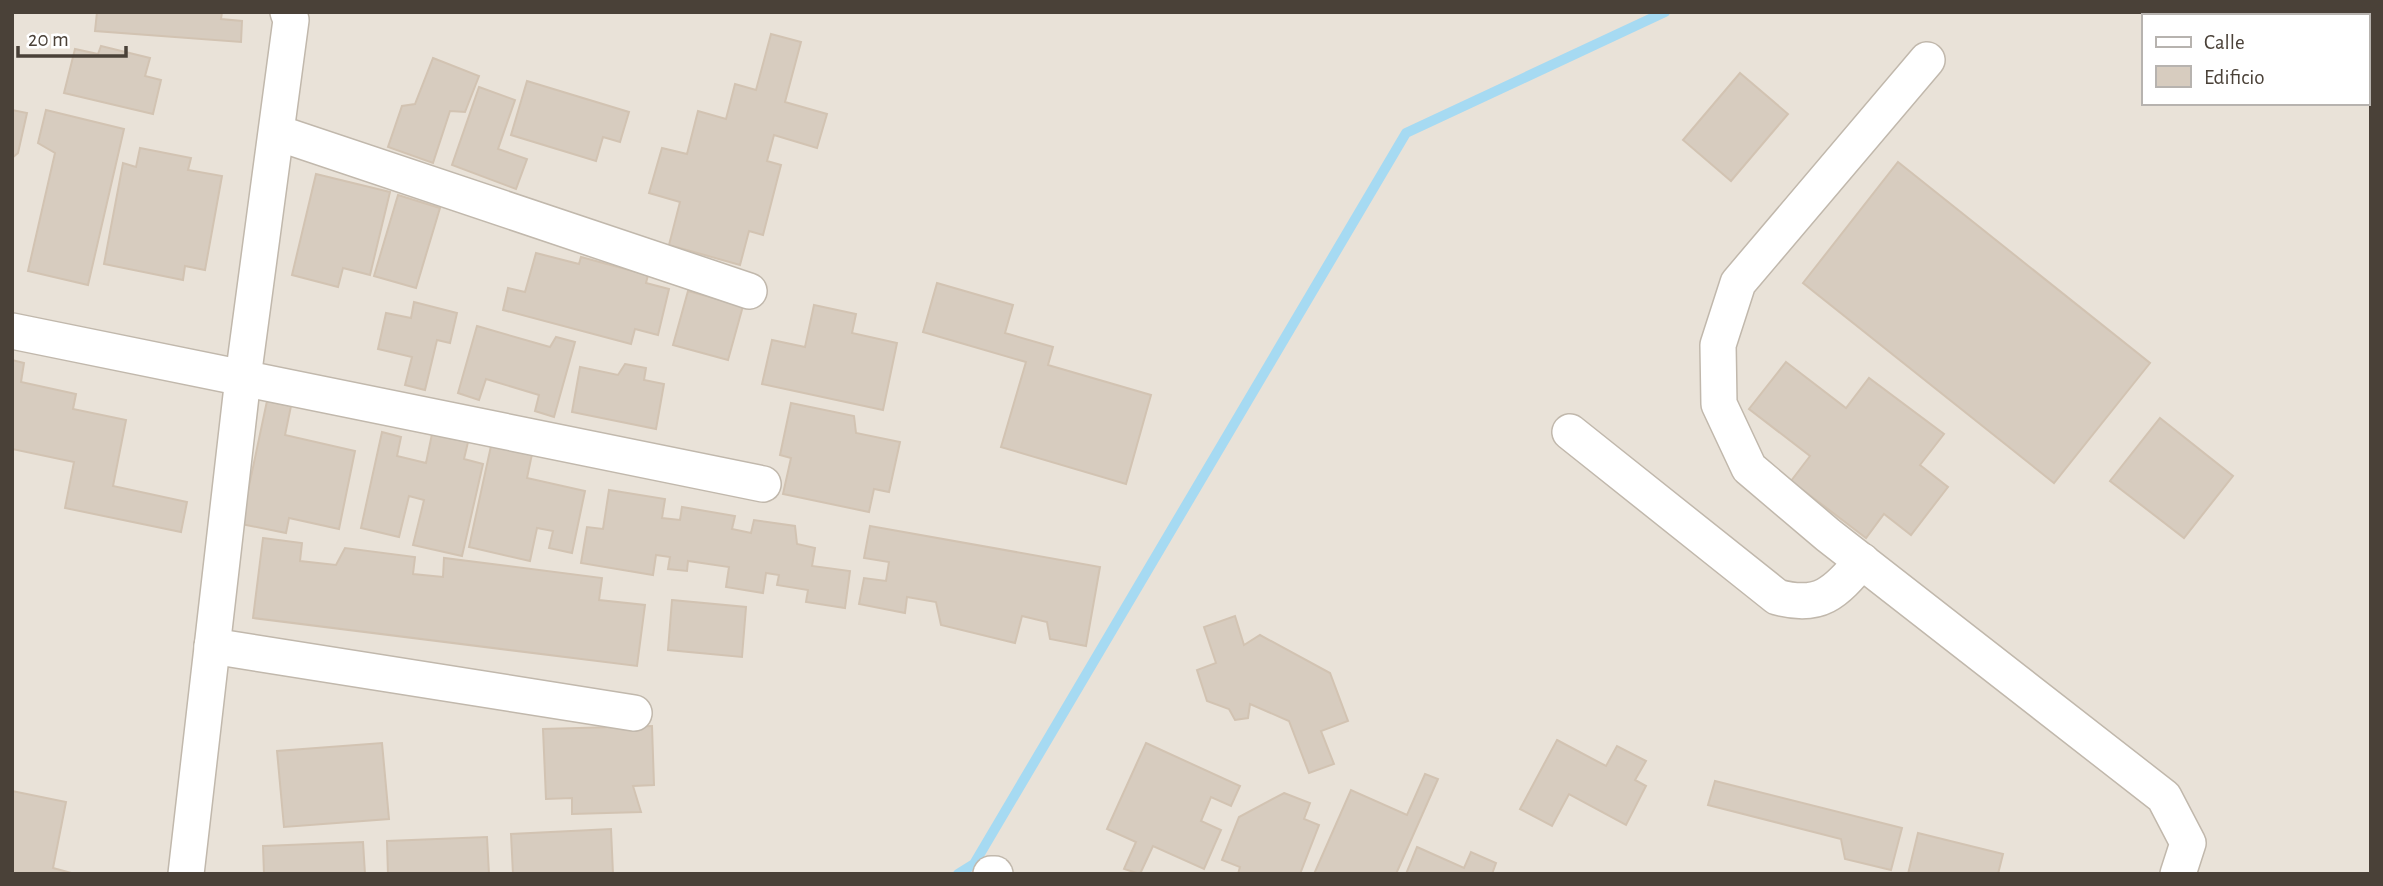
<svg xmlns="http://www.w3.org/2000/svg" width="2383" height="886" font-family="'Alegreya Sans',sans-serif">
<style>
.residential{fill:#e9e2d8;fill-rule:evenodd}
.lines{fill:none;stroke-linecap:round;stroke-linejoin:round}
.stream{stroke:#a6daf2;stroke-width:10}
.building{fill:#d7ccbf;stroke:#d2c3b2;stroke-width:2}
.minor-casing{stroke:#c1b8ac;stroke-width:38}
.minor{stroke:#fff;stroke-width:35}
</style>
<rect width="100%" height="100%" fill="#f5f1ea"/>
<path class="residential" d="M12 12H2371V874H12ZM2143 16H2367V103H2143Z"/>
<g class="lines">
<polyline class="stream" points="958,874 974,864 1406,133 1665,12"/>
</g>
<g class="building">
<polygon points="97,12 222,12 221,19 242,21 241,42 95,31"/>
<polygon points="771,34 801,42 785,102 827,114 817,148 774,135 767,161 781,165 763,235 749,231 740,265 669,245 680,202 649,193 662,148 687,154 698,111 726,119 735,84 756,90"/>
<polygon points="101,46 150,58 145,76 161,80 153,114 64,93 75,49 98,54"/>
<polygon points="433,58 479,76 465,112 450,111 433,163 388,147 402,106 415,104"/>
<polygon points="1740,73 1788,114 1731,181 1683,140"/>
<polygon points="527,81 629,112 620,142 603,137 596,161 511,135"/>
<polygon points="479,87 515,100 498,149 527,159 516,189 452,165"/>
<polygon points="12,110 27,113 18,153 12,158"/>
<polygon points="46,110 124,129 88,285 28,271 55,153 38,143"/>
<polygon points="140,148 191,158 188,170 222,176 205,270 185,266 183,280 104,264 123,163 136,167"/>
<polygon points="1898,162 2150,363 2054,483 1803,283"/>
<polygon points="316,174 390,192 370,275 343,268 338,287 292,275"/>
<polygon points="398,195 440,208 416,288 374,276"/>
<polygon points="536,253 579,264 581,257 648,275 646,283 669,289 658,335 635,329 631,344 503,310 508,288 525,292"/>
<polygon points="937,283 1013,305 1005,333 1053,347 1048,365 1151,395 1126,484 1001,447 1026,362 923,332"/>
<polygon points="688,291 743,306 728,360 673,345"/>
<polygon points="414,302 457,313 450,343 437,340 425,390 405,385 412,357 378,349 386,313 411,318"/>
<polygon points="814,305 856,314 852,333 897,343 883,410 762,384 772,340 805,347"/>
<polygon points="477,326 550,347 556,337 575,342 554,417 535,411 539,395 486,379 479,400 458,393"/>
<polygon points="12,360 24,363 21,382 76,394 73,409 126,420 113,486 187,502 181,532 65,508 74,462 12,449"/>
<polygon points="1786,362 1846,408 1869,378 1944,434 1920,465 1948,487 1911,535 1884,514 1866,538 1791,481 1810,456 1749,409"/>
<polygon points="625,364 646,368 644,380 664,384 656,429 572,412 580,367 618,375"/>
<polygon points="267,401 291,406 285,435 355,451 339,529 289,518 286,533 241,524"/>
<polygon points="791,403 854,416 856,433 900,442 889,492 874,489 869,512 783,494 791,458 780,455"/>
<polygon points="2160,418 2233,476 2184,538 2110,481"/>
<polygon points="382,432 401,437 397,456 426,463 432,434 468,442 464,459 483,464 462,556 413,545 424,500 409,496 399,537 361,528"/>
<polygon points="491,446 532,454 527,478 585,491 572,553 549,548 553,531 537,528 530,561 469,547"/>
<polygon points="609,490 665,499 662,518 680,520 682,507 735,516 732,529 751,533 754,520 795,526 797,544 815,548 812,566 850,571 845,608 806,602 808,590 777,585 779,575 766,573 763,593 726,587 729,567 688,561 687,571 668,569 670,557 656,555 653,575 581,563 587,527 603,529"/>
<polygon points="870,526 1100,567 1086,646 1050,639 1047,622 1022,616 1015,643 941,625 936,602 907,597 905,613 859,604 864,578 886,581 889,562 864,558"/>
<polygon points="263,538 302,543 300,561 336,565 345,548 415,557 413,574 443,577 444,558 602,578 599,600 645,605 637,666 253,618"/>
<polygon points="672,600 746,607 742,657 668,650"/>
<polygon points="1235,616 1244,645 1260,635 1330,673 1348,721 1321,731 1334,764 1309,773 1289,721 1250,704 1248,718 1235,720 1229,709 1207,701 1197,670 1216,663 1204,627"/>
<polygon points="652,726 654,785 633,786 641,812 572,814 572,798 546,799 543,729"/>
<polygon points="1557,740 1606,766 1617,746 1646,761 1635,780 1646,786 1626,825 1569,794 1552,826 1520,809"/>
<polygon points="382,743 389,819 284,827 277,751"/>
<polygon points="1146,743 1240,786 1231,806 1211,797 1201,821 1221,830 1204,869 1153,846 1140,874 1124,869 1136,842 1107,829"/>
<polygon points="1425,774 1438,779 1396,874 1314,874 1351,790 1407,815"/>
<polygon points="1715,781 1902,828 1891,870 1845,859 1841,839 1708,805"/>
<polygon points="12,791 66,802 53,868 75,874 12,874"/>
<polygon points="1284,793 1310,803 1304,819 1319,825 1300,874 1238,874 1240,867 1222,860 1239,817"/>
<polygon points="611,829 613,874 513,874 511,834"/>
<polygon points="1918,833 2003,854 1998,874 1908,874"/>
<polygon points="487,837 489,874 388,874 387,841"/>
<polygon points="363,842 365,874 264,874 263,846"/>
<polygon points="1417,847 1464,868 1471,852 1496,863 1492,874 1406,874"/>
</g>
<g class="lines">
<defs>
<g id="minor">
<polyline points="1927,60 1738,283 1718,345 1719,404 1749,468 1828,535 2164,797 2188,843 2178,874"/>
<polyline points="278,133 749,291"/>
<polyline points="12,331 763,484"/>
<path d="M1570 432 1777 597C1820 609 1835 593 1862 561"/>
<polyline points="212,646 634,713"/>
<polyline points="186,874 243,378 291,20 288,12"/>
<polyline points="991,874 995,874"/>
</g>
</defs>
<use href="#minor" class="minor-casing"/>
<use href="#minor" class="minor"/>
</g>
<rect width="2383" height="886" fill="none" stroke="#4a4138" stroke-width="28"/>
<rect x="2142" y="14" width="228" height="91" fill="#ffffff" stroke="#b7b3af" stroke-width="2"/>
<rect x="2156" y="37" width="35" height="10" fill="#ffffff" stroke="#b7b3af" stroke-width="2"/>
<text x="2204" y="49" font-size="21" fill="#4a4138">Calle</text>
<rect x="2156" y="66" width="35" height="21" fill="#d7ccbf" stroke="#b7b3af" stroke-width="2"/>
<text x="2204" y="84" font-size="21" fill="#4a4138">Edificio</text>
<path d="M18 46v10h108v-10" fill="none" stroke="#4a4138" stroke-width="3.5"/>
<text x="28" y="46" font-size="21" fill="#4a4138" stroke="#ffffff" stroke-width="5" paint-order="stroke">20 m</text>
</svg>
